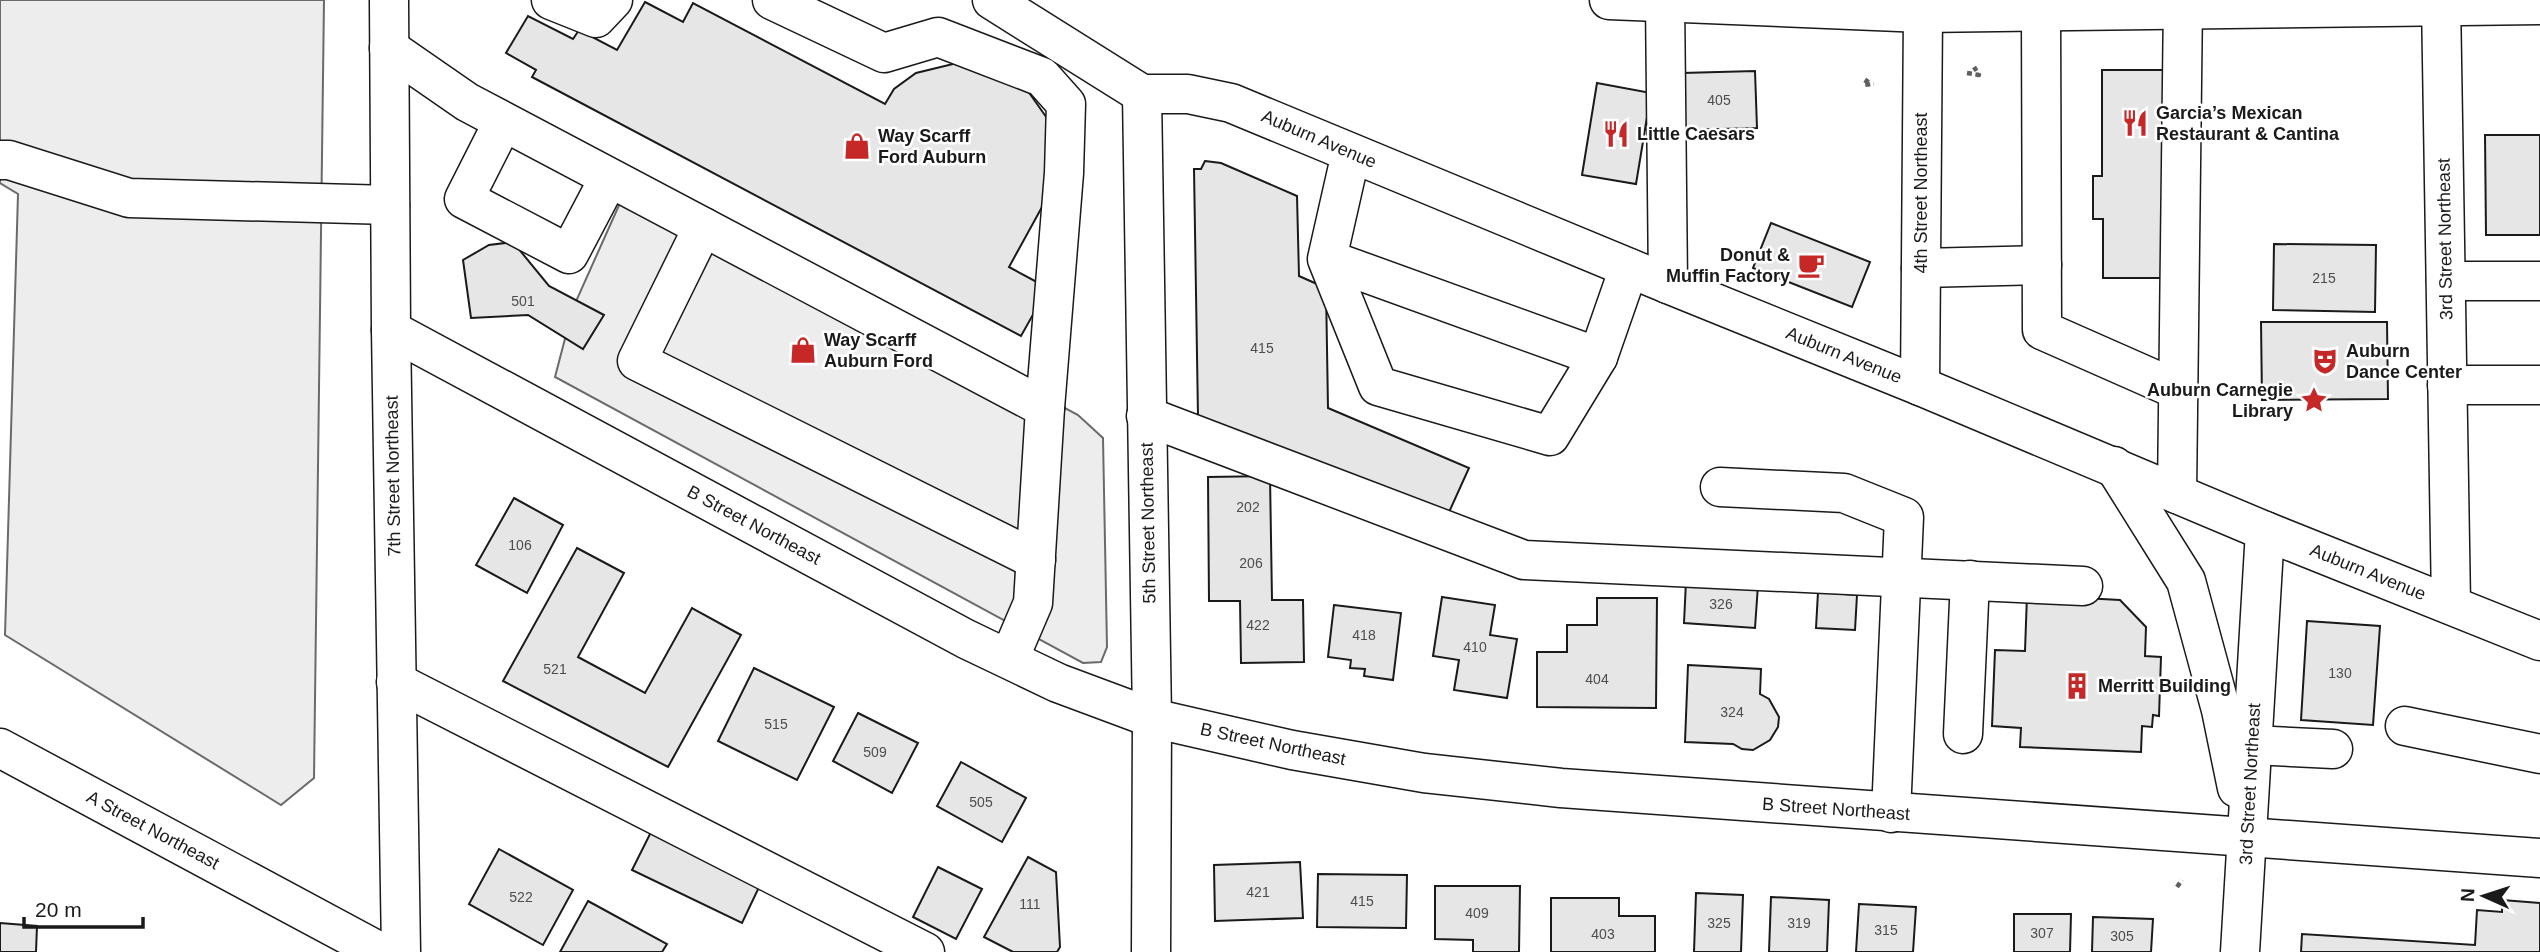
<svg xmlns="http://www.w3.org/2000/svg" width="2540" height="952" font-family="Helvetica,sans-serif">
<style>
.built{fill:#ededed;stroke:#6a6a6a;stroke-width:2}
.building{fill:#e6e6e6;stroke:#1a1a1a;stroke-width:2}
.lines{fill:none;stroke-linecap:round;stroke-linejoin:round}
.minor-casing{stroke:#1a1a1a;stroke-width:41}
.major-casing{stroke:#1a1a1a;stroke-width:41}
.path{stroke:#5f5f5f;stroke-width:4.5;stroke-dasharray:5 3.5;stroke-linecap:butt}
.minor{stroke:#fff;stroke-width:38}
.major{stroke:#fff;stroke-width:38}
.labels{text-anchor:middle;dominant-baseline:central;stroke-width:5;stroke-linejoin:round;paint-order:stroke}
.number-label{font-size:14px;fill:#4d4d4d}
.poi-label{font-size:18px;font-weight:bold;fill:#1a1a1a;stroke:#fff;text-anchor:start}
.street-label{font-size:18px;fill:#1a1a1a;stroke:#fff}
</style>
<rect width="100%" height="100%" fill="#fff"/>
<g class="built">
<polygon points="0,0 324,0 314,778 281,805 5,635 18,194 0,183"/>
<polygon points="633,174 1078,415 1103,438 1107,647 1101,662 1083,663 555,377 573,308"/>
</g>
<g class="building">
<polygon points="645,2 683,22 693,3 885,104 894,89 916,73 957,63 1023,84 1049,121 1053,187 1009,267 1048,288 1021,336 532,77 536,70 506,53 528,16 573,39 579,30 617,50"/>
<polygon points="2102,70 2168,70 2169,278 2103,278 2103,219 2093,219 2093,176 2102,176"/>
<polygon points="1755,71 1757,128 1683,130 1682,73"/>
<polygon points="1597,83 1651,93 1636,184 1582,175"/>
<polygon points="2485,135 2540,135 2540,235 2486,235"/>
<polygon points="1205,161 1221,163 1297,196 1299,276 1326,288 1328,408 1469,468 1445,521 1198,417 1194,169 1201,169"/>
<polygon points="1771,223 1870,262 1852,307 1753,268"/>
<polygon points="513,242 549,286 604,315 583,349 528,315 471,318 463,260 489,245"/>
<polygon points="2274,244 2376,245 2375,312 2273,310"/>
<polygon points="2261,322 2387,322 2388,399 2262,400"/>
<polygon points="1270,476 1272,600 1303,600 1304,662 1241,663 1240,601 1209,601 1208,477"/>
<polygon points="514,498 563,525 527,593 476,565"/>
<polygon points="577,548 624,573 578,657 645,693 692,608 741,635 668,767 503,681"/>
<polygon points="1686,581 1758,585 1755,628 1684,623"/>
<polygon points="1818,592 1857,595 1855,630 1816,628"/>
<polygon points="2027,595 2120,600 2146,627 2145,656 2161,657 2159,716 2153,715 2152,727 2142,726 2141,752 2020,747 2021,728 1992,726 1995,650 2025,651"/>
<polygon points="1442,597 1495,605 1490,635 1517,639 1507,698 1454,690 1459,660 1433,656"/>
<polygon points="1597,598 1657,598 1656,708 1537,707 1537,652 1567,652 1567,625 1597,625"/>
<polygon points="1334,605 1401,613 1393,680 1364,676 1365,669 1350,668 1351,660 1328,657"/>
<polygon points="2307,621 2380,626 2373,725 2301,720"/>
<polygon points="1688,665 1761,669 1760,694 1769,699 1779,717 1778,727 1770,740 1753,750 1742,749 1733,744 1685,742"/>
<polygon points="754,668 834,707 797,780 718,741"/>
<polygon points="858,713 918,743 892,793 833,761"/>
<polygon points="961,762 1026,798 1002,842 937,806"/>
<polygon points="652,830 761,883 742,923 632,870"/>
<polygon points="499,849 573,890 543,945 469,904"/>
<polygon points="1028,857 1056,872 1060,947 1057,952 1013,952 984,937"/>
<polygon points="1300,862 1303,918 1215,921 1214,865"/>
<polygon points="938,867 982,889 956,939 913,917"/>
<polygon points="1318,874 1407,875 1406,928 1317,927"/>
<polygon points="1435,886 1520,886 1519,952 1473,952 1473,940 1435,939"/>
<polygon points="1696,893 1743,895 1741,952 1694,952"/>
<polygon points="1771,897 1829,900 1827,952 1769,952"/>
<polygon points="1551,898 1619,898 1619,916 1655,916 1655,952 1551,952"/>
<polygon points="2502,900 2540,903 2540,952 2301,952 2302,934 2475,945 2477,910 2502,912"/>
<polygon points="588,901 667,944 662,952 560,952"/>
<polygon points="1859,904 1916,907 1913,952 1856,952"/>
<polygon points="2014,914 2071,914 2070,952 2014,952"/>
<polygon points="2093,917 2153,919 2151,952 2092,952"/>
<polygon points="0,923 37,926 36,952 0,952"/>
</g>
<g class="lines">
<defs>
<g id="minor">
<polyline points="389,0 391,330 401,952"/>
<polyline points="551,0 596,18 613,0"/>
<polyline points="772,0 884,53 938,37 1042,77 1066,104 1064,173 1045,408"/>
<polyline points="1665,0 1668,284"/>
<polyline points="2441,0 2451,604"/>
<polyline points="2041,11 2042,330 2178,390"/>
<polyline points="389,48 467,102 1045,408 1033,603 1009,659"/>
<polyline points="1142,94 1152,718 1151,952"/>
<polyline points="503,122 464,199 569,254 609,178"/>
<polyline points="0,160 9,160 129,198 390,205"/>
<polyline points="703,227 637,361 1036,560"/>
<polyline points="1327,259 1378,386 1550,436 1598,357 1327,259 1351,153"/>
<polyline points="1921,268 2042,265"/>
<polyline points="2446,281 2540,281"/>
<polyline points="391,330 966,639 1058,683 1152,718 1292,750 1424,773 1561,788 2540,858"/>
<polyline points="1598,357 1629,268"/>
<polyline points="2447,385 2540,385"/>
<polyline points="1146,416 1524,560 2083,586"/>
<polyline points="2114,466 2186,581 2221,710 2237,788"/>
<polyline points="1720,487 1844,493 1904,517 1891,813"/>
<polyline points="2177,494 2183,0"/>
<polyline points="396,682 925,952"/>
<polyline points="2405,726 2540,754"/>
<polyline points="1963,734 1970,580"/>
<polyline points="2252,745 2333,749"/>
<polyline points="0,748 380,952"/>
<polyline points="2240,952 2265,531"/>
</g>
<g id="major">
<polyline points="992,0 1142,94 1188,94 1231,103 1668,284 1920,386 2265,531 2540,641"/>
<polyline points="1609,0 1923,13 2540,5"/>
<polyline points="1920,386 1923,13"/>
</g>
</defs>
<use href="#minor" class="minor-casing"/>
<use href="#major" class="major-casing"/>
<g class="path">
<polyline points="1967,73 1979,75 1974,67"/>
<polyline points="1868,79 1864,85 1874,84"/>
<polyline points="2177,887 2182,880"/>
</g>
<use href="#minor" class="minor"/>
<use href="#major" class="major"/>
</g>
<defs>
<symbol id="restaurant-bare" viewBox="-9 -9 18 18"><path d="M-5-6h1v4h1v-4h1v4h1v-4h1v5L-1.5 .5V6h-2V.5L-5-1ZM5-6V6H3V1.5H1.5Q1.5-4 5-6Z" fill="#c62828" stroke="#fff" stroke-width="2.5" paint-order="stroke"/></symbol>
<symbol id="shop-bare" viewBox="-9 -9 18 18"><path d="M-5-2.5h2.3a2.7 3.5 0 0 1 5.4 0H5L5.5 6h-11ZM-1.5-2.5h3a1.5 2.3 0 0 0-3 0Z" fill="#c62828" stroke="#fff" stroke-width="2.5" paint-order="stroke"/></symbol>
<symbol id="cafe-bare" viewBox="-9 -9 18 18"><path d="M-5.5-4.5H6V0H3Q3 3.5 0 3.5H-2.5Q-5.5 3.5-5.5 0ZM3-3.2v2h1.7v-2ZM-6 4.5H4V6H-6Z" fill="#c62828" stroke="#fff" stroke-width="2.5" paint-order="stroke"/></symbol>
<symbol id="theatre-bare" viewBox="-9 -9 18 18"><path d="M-5-5.5Q0-4 5-5.5V0Q5 5 0 6Q-5 5-5 0ZM-3.3-2.5H-1v1.5H-3.3ZM1-2.5H3.3v1.5H1ZM-2.8 1Q0 5.5 2.8 1Z" fill="#c62828" stroke="#fff" stroke-width="2.5" paint-order="stroke"/></symbol>
<symbol id="sight-bare" viewBox="-9 -9 18 18"><path d="M0-6L1.8-2.2L6-1.7L2.9 1.2L3.7 5.4L0 3.3L-3.7 5.4L-2.9 1.2L-6-1.7L-1.8-2.2Z" fill="#c62828" stroke="#fff" stroke-width="2.5" paint-order="stroke"/></symbol>
<symbol id="building-bare" viewBox="-9 -9 18 18"><path d="M-4-6H4V6H1V3H-1V6H-4ZM-2.5-4.3h1.7v1.8h-1.7ZM.8-4.3h1.7v1.8H.8ZM-2.5-1h1.7V.8h-1.7ZM.8-1h1.7V.8H.8Z" fill="#c62828" stroke="#fff" stroke-width="2.5" paint-order="stroke"/></symbol>
</defs>
<g fill-rule="evenodd">
<use href="#restaurant-bare" x="2116" y="104" width="38" height="38"/>
<use href="#restaurant-bare" x="1597" y="115" width="38" height="38"/>
<use href="#shop-bare" x="838" y="127" width="38" height="38"/>
<use href="#cafe-bare" x="1792" y="246" width="38" height="38"/>
<use href="#shop-bare" x="784" y="331" width="38" height="38"/>
<use href="#theatre-bare" x="2306" y="342" width="38" height="38"/>
<use href="#sight-bare" x="2295" y="381" width="38" height="38"/>
<use href="#building-bare" x="2058" y="667" width="38" height="38"/>
</g>
<g class="labels">
<g class="number-label">
<text x="1719" y="100">405</text>
<text x="2324" y="278">215</text>
<text x="523" y="301">501</text>
<text x="1262" y="348">415</text>
<text x="1248" y="507">202</text>
<text x="520" y="545">106</text>
<text x="1251" y="563">206</text>
<text x="1721" y="604">326</text>
<text x="1258" y="625">422</text>
<text x="1364" y="635">418</text>
<text x="1475" y="647">410</text>
<text x="555" y="669">521</text>
<text x="2340" y="673">130</text>
<text x="1597" y="679">404</text>
<text x="1732" y="712">324</text>
<text x="776" y="724">515</text>
<text x="875" y="752">509</text>
<text x="981" y="802">505</text>
<text x="1258" y="892">421</text>
<text x="521" y="897">522</text>
<text x="1362" y="901">415</text>
<text x="1030" y="904">111</text>
<text x="1477" y="913">409</text>
<text x="1719" y="923">325</text>
<text x="1799" y="923">319</text>
<text x="1886" y="930">315</text>
<text x="2042" y="933">307</text>
<text x="1603" y="934">403</text>
<text x="2122" y="936">305</text>
</g>
<g class="poi-label">
<text x="2156" y="113">Garcia’s Mexican<tspan x="2156" dy="21">Restaurant &amp; Cantina</tspan></text>
<text x="1637" y="134">Little Caesars</text>
<text x="878" y="136">Way Scarff<tspan x="878" dy="21">Ford Auburn</tspan></text>
<text x="1790" y="255" text-anchor="end">Donut &amp;<tspan x="1790" dy="21">Muffin Factory</tspan></text>
<text x="824" y="340">Way Scarff<tspan x="824" dy="21">Auburn Ford</tspan></text>
<text x="2346" y="351">Auburn<tspan x="2346" dy="21">Dance Center</tspan></text>
<text x="2293" y="390" text-anchor="end">Auburn Carnegie<tspan x="2293" dy="21">Library</tspan></text>
<text x="2098" y="686">Merritt Building</text>
</g>
<g class="street-label">
<text transform="translate(1319 139) rotate(23)">Auburn Avenue</text>
<text transform="translate(1921 193) rotate(-90)">4th Street Northeast</text>
<text transform="translate(2445 239) rotate(-91)">3rd Street Northeast</text>
<text transform="translate(1844 355) rotate(22)">Auburn Avenue</text>
<text transform="translate(393 476) rotate(-91)">7th Street Northeast</text>
<text transform="translate(1148 523) rotate(-91)">5th Street Northeast</text>
<text transform="translate(754 525) rotate(28)">B Street Northeast</text>
<text transform="translate(2368 572) rotate(22)">Auburn Avenue</text>
<text transform="translate(1273 744) rotate(12)">B Street Northeast</text>
<text transform="translate(2250 784) rotate(-87)">3rd Street Northeast</text>
<text transform="translate(1836 809) rotate(4)">B Street Northeast</text>
<text transform="translate(153 830) rotate(28)">A Street Northeast</text>
</g>
</g>
<g transform="translate(2484 896) rotate(273)" stroke="#ffffff" stroke-width="5" paint-order="stroke">
<path d="M0-5L12 26L0 18L-12 26Z" fill="#1a1a1a"/>
<text y="-10" font-size="19" font-weight="bold" text-anchor="middle" fill="#1a1a1a">N</text>
</g>
<path d="M24 917v10h119v-10" fill="none" stroke="#1a1a1a" stroke-width="3.5"/>
<text x="35" y="917" font-size="21" fill="#1a1a1a" stroke="#ffffff" stroke-width="5" paint-order="stroke">20 m</text>
</svg>
